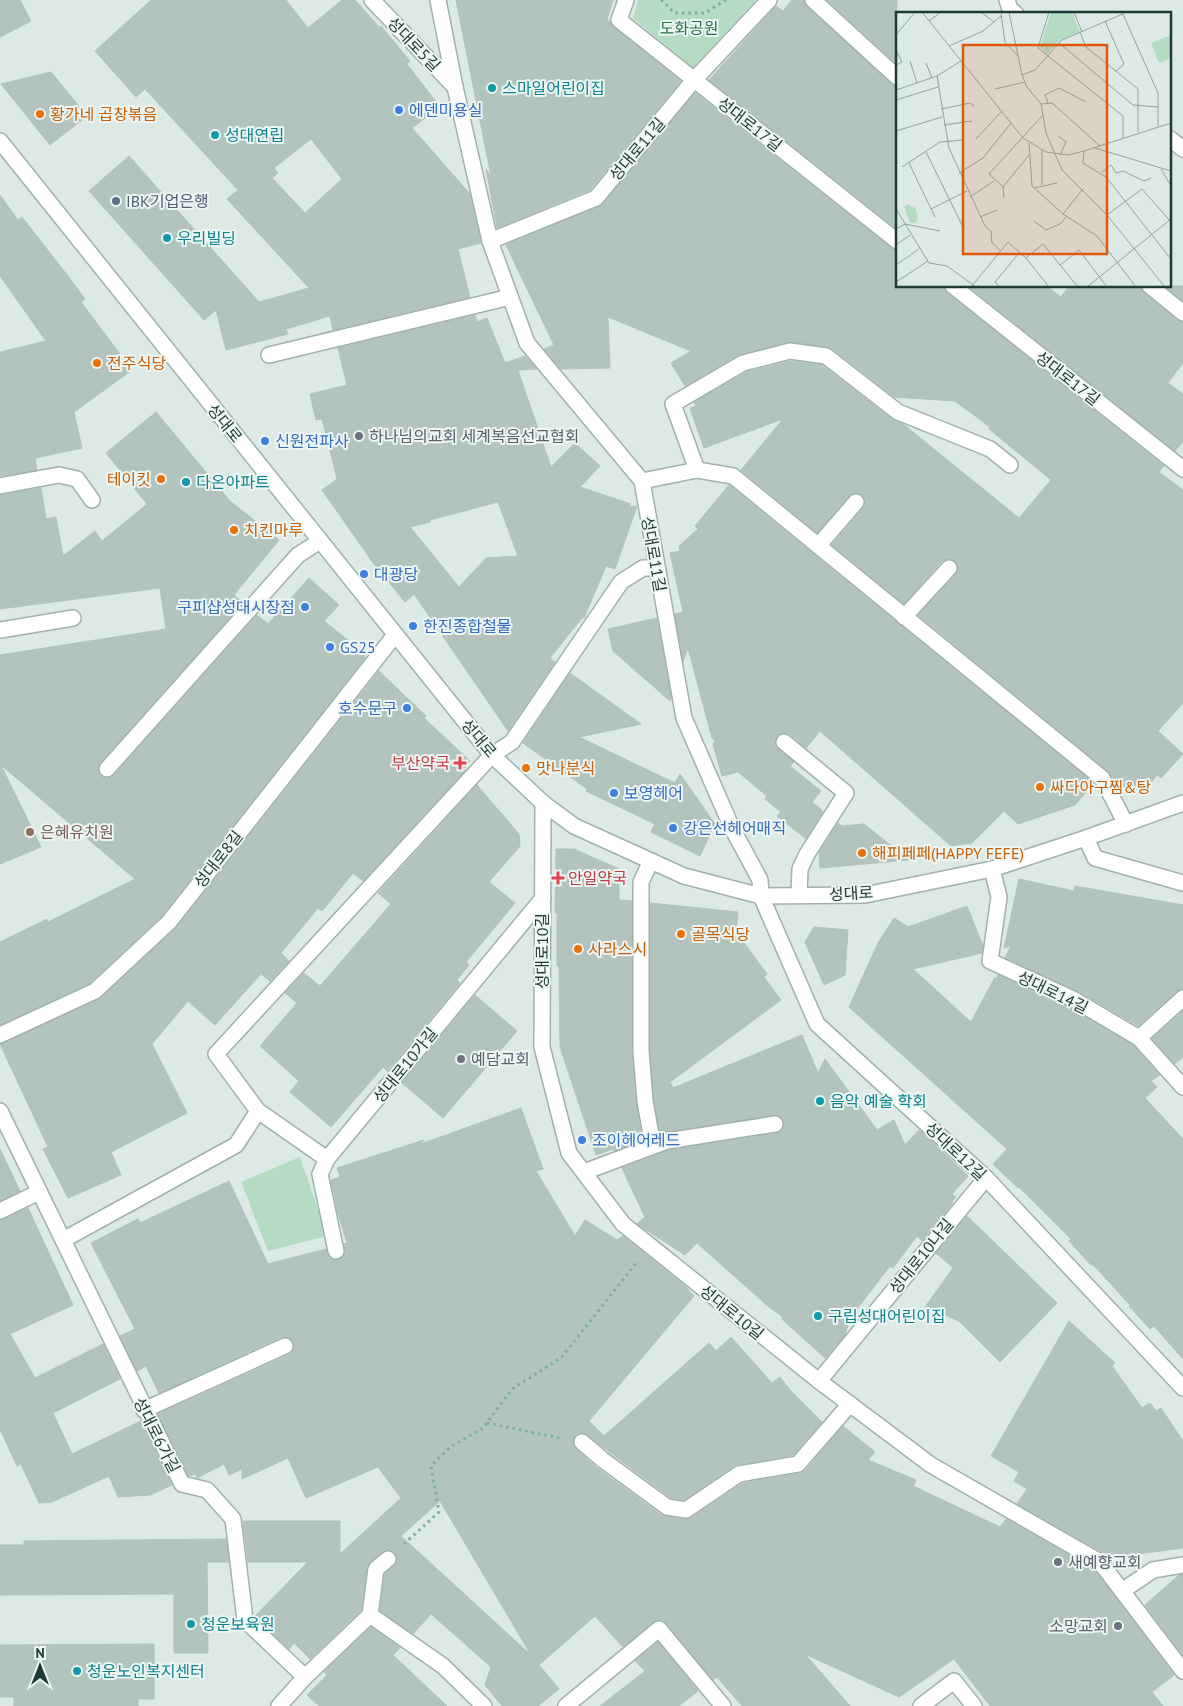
<svg xmlns="http://www.w3.org/2000/svg" width="1183" height="1706" font-family="'PT Sans','Noto Sans KR',sans-serif">
<style>
.green{fill:#b5dbc3}
.building{fill:#b3c4be;stroke:#b0c3bd;fill-rule:evenodd}
.lines{fill:none;stroke-linecap:round;stroke-linejoin:round}
.service-casing{stroke:#a0b1ac;stroke-width:18}
.minor-casing{stroke:#a0b1ac;stroke-width:18}
.tertiary-casing{stroke:#a0b1ac;stroke-width:18}
.path{stroke:#7daea2;stroke-width:3;stroke-dasharray:2.5 4;stroke-linecap:butt}
.service{stroke:#fff;stroke-width:15}
.minor{stroke:#fff;stroke-width:15}
.tertiary{stroke:#fff;stroke-width:15}
.culture-dot{fill:#0f9aa8;stroke:#edf6f3;stroke-width:2}
.shop-dot{fill:#3f7fe0;stroke:#edf6f3;stroke-width:2}
.food-dot{fill:#e8710a;stroke:#edf6f3;stroke-width:2}
.service-dot{fill:#5c6f8a;stroke:#edf6f3;stroke-width:2}
.worship-dot{fill:#6b7280;stroke:#edf6f3;stroke-width:2}
.health-dot{fill:#e0444e;stroke:#edf6f3;stroke-width:2}
.education-dot{fill:#8d6e63;stroke:#edf6f3;stroke-width:2}
.labels{text-anchor:middle;dominant-baseline:central;stroke-width:4;stroke-linejoin:round;paint-order:stroke}
.park-label{font-size:16px;fill:#29704a;stroke:#edf6f3}
.street-label{font-size:16px;fill:#1f3934;stroke:#edf6f3}
.culture-label{font-size:16px;fill:#0d838f;stroke:#edf6f3;text-anchor:start}
.shop-label{font-size:16px;fill:#366cbe;stroke:#edf6f3;text-anchor:start}
.food-label{font-size:16px;fill:#c56008;stroke:#edf6f3;text-anchor:start}
.service-label{font-size:16px;fill:#4e5e75;stroke:#edf6f3;text-anchor:start}
.worship-label{font-size:16px;fill:#5b616d;stroke:#edf6f3;text-anchor:start}
.health-label{font-size:16px;fill:#be3a42;stroke:#edf6f3;text-anchor:end}
.education-label{font-size:16px;fill:#785e54;stroke:#edf6f3;text-anchor:start}
.inset-road{fill:none;stroke:#91a39e;stroke-width:1}
.view{fill:#de570e;fill-opacity:0.15;stroke:#de570e;stroke-width:2.5}
.inset-edge{fill:none;stroke:#1f3934;stroke-width:2.5}
</style>
<rect width="100%" height="100%" fill="#dde9e5"/>
<g class="green">
<polygon points="638,0 756,0 693,68 633,18"/>
<polygon points="300,1157 327,1236 268,1251 241,1182"/>
</g>
<g class="building">
<polygon points="0,0 20,0 31,21 0,37"/>
<path d="M154 0H286L308 28 342 0H355L380 28 381 26 410 61 407 64 440 107 412 128 470 194 481 243 458 249 470 297 333 330 330 316 286 329 288 334 226 350 216 310 204 320 89 191 129 156 259 302 309 288 227 199 238 190 145 89 136 97 95 51 150 1ZM311 139 342 179 305 213 272 178 278 173 274 168Z"/>
<polygon points="456,0 613,0 607,19 613,27 681,81 590,190 497,228 486,169 491,176"/>
<polygon points="792,0 804,0 807,7 891,84 897,86 897,229 709,80 776,6 783,11"/>
<polygon points="827,0 897,0 897,64"/>
<polygon points="51,72 87,116 50,145 1,84"/>
<polygon points="695,93 891,248 897,250 897,286 944,286 947,293 1164,466 1159,472 1183,490 1183,703 1158,731 1183,754 1161,778 1157,775 1150,784 1146,780 1136,791 1132,787 1128,791 1112,778 1108,771 918,615 956,574 958,566 955,561 947,559 942,561 904,604 832,545 863,508 865,499 862,495 857,493 849,496 817,533 741,470 783,419 704,448 690,408 696,406 694,402 747,372 791,361 822,365 892,419 903,424 1019,518 1051,480 989,429 990,427 955,401 894,397 831,348 791,342 738,355 685,386 671,363 691,351 608,317 610,368 561,369 544,349 554,345 506,245 603,204"/>
<polygon points="0,195 18,220 22,217 68,276 85,299 81,302 132,370 74,412 82,448 35,458 37,470 0,476 0,352 46,341 0,276"/>
<polygon points="968,286 1046,286 1061,297 1069,286 1141,286 1144,293 1177,320 1183,322 1183,363 1168,383 1183,394 1183,442 1175,451"/>
<polygon points="1165,286 1183,286 1183,301"/>
<path d="M475 315 477 322 487 318 505 363 525 356 537 369 518 370 551 467 575 443 600 466 580 487 631 504 628 507 637 506 615 569 606 566 584 618H582L550 658 555 662 508 731 414 594 405 602 374 564 322 490 337 479 322 419 316 420 310 394 347 385 338 348ZM498 502 518 556 486 558 459 587 410 527 430 522V520Z"/>
<polygon points="156,412 230,501 279,540 234,595 243,603 100,763 98,768 100,776 106,778 114,775 257,615 268,624 309,578 339,605 324,621 364,653 365,658 162,916 90,983 0,1025 0,942 47,919 48,922 135,879 1,765 41,847 0,864 0,655 166,629 160,588 0,609 0,495 41,488 46,519 56,517 63,556 95,531 102,541 147,504 106,453"/>
<polygon points="729,485 1094,783 1075,805 1018,824 1004,811 972,843 951,846 820,731 806,748 790,734 781,733 776,736 775,746 794,762 790,766 821,791 812,802 823,811 806,839 777,816 781,812 765,799 767,796 738,772 722,776 713,744 715,741 712,738 688,648 683,661 675,614 683,612 670,553 680,551 679,546 698,529 695,526"/>
<polygon points="657,618 671,697 670,701 613,651 608,629"/>
<polygon points="379,671 426,716 424,718 470,761 463,769 465,771 363,881 353,873 322,911 318,908 281,953 289,961 270,981 261,974 215,1025 188,1001 152,1044 187,1113 111,1152 121,1175 68,1198 43,1149 48,1147 0,1044 99,999 175,929"/>
<polygon points="570,673 641,724 579,737 675,783 680,774 715,824 700,856 651,832 655,824 586,791 587,789 523,743"/>
<polygon points="477,785 519,834 520,846 489,882 515,903 466,962 469,965 457,980 460,983 387,1071 383,1067 331,1127 290,1092 299,1081 260,1046 297,1003 285,993 304,973 320,986 391,904 378,893"/>
<polygon points="838,823 842,826 864,824 909,860 820,868 819,853"/>
<polygon points="556,849 574,849 619,869 619,900 632,901 632,1052 636,1102 642,1140 614,1151 613,1149 596,1155 560,1047 559,966 557,966 557,913 555,913"/>
<polygon points="1019,879 1074,891 1075,886 1183,905 1183,989 1177,991 1138,1026 1078,991 1005,958 1011,946 1004,948"/>
<polygon points="650,903 738,912 736,932 767,974 764,977 781,1000 670,1082 673,1088 802,1035 818,1073 825,1059 877,1130 894,1120 905,1145 919,1130 968,1176 952,1194 956,1197 952,1201 953,1203 922,1241 917,1236 893,1268 890,1266 850,1318 845,1335 825,1358 782,1319 782,1316 770,1308 697,1243 685,1255 637,1224 645,1217 622,1168 669,1150 776,1133 781,1131 784,1123 782,1118 774,1115 660,1134 654,1100 650,1051"/>
<polygon points="967,906 983,946 982,953 913,969 971,1022 995,977 996,981 998,975 1069,1007 1133,1045 1160,1075 1151,1081 1157,1087 1145,1098 1183,1139 1183,1359 1154,1326 1150,1329 1129,1306 1130,1305 1098,1270 1092,1264 1091,1265 1069,1241 1071,1239 1019,1187 1018,1188 993,1164 1007,1149 849,1007 878,943 894,918 908,927"/>
<polygon points="814,927 848,930 845,975 824,985 805,942"/>
<polygon points="475,995 517,1031 443,1118 402,1083"/>
<polygon points="1183,1011 1183,1057 1175,1064 1152,1039"/>
<path d="M521 1108 543 1169 536 1171 575 1236 585 1220 617 1240 623 1236 685 1286 694 1296 589 1421 604 1436 709 1343 716 1351 731 1337 772 1383 780 1377 790 1390 822 1422 793 1455 734 1466 684 1500 671 1498 584 1433H578L575 1436 573 1445 576 1449 597 1468 661 1515 685 1519 691 1518 743 1483 800 1473 805 1471 843 1426 875 1452 868 1460 916 1480 913 1486 1000 1527 1006 1519 1094 1569 1174 1675 1152 1692 1163 1706H990L954 1659 899 1697 805 1654 850 1706H742L717 1677 713 1680 663 1620H658L653 1622 623 1647 595 1616 539 1665 559 1689 538 1706H502L485 1685 491 1667 431 1614 413 1634 380 1611 385 1574 397 1562 395 1553 392 1550H387L370 1562 367 1567 361 1610 310 1659 294 1643 289 1649 255 1616 308 1562H248L243 1521H340V1554L401 1498 378 1467 306 1498 288 1458 242 1479V1469L229 1475 224 1464 197 1478 196 1474 188 1476 158 1414 289 1355 293 1351 294 1343 290 1338 281 1337 159 1393 146 1366 137 1371 120 1336 135 1329 91 1243 138 1219 140 1223 229 1181 268 1264 326 1249 329 1258 334 1260H338L345 1254 344 1244 347 1243 338 1213 331 1180 340 1177 337 1168 424 1140 421 1144ZM440 1501 531 1655 401 1536Z"/>
<polygon points="0,1149 20,1191 0,1201"/>
<polygon points="28,1208 73,1305 10,1334 35,1378 103,1344 120,1379 53,1413 72,1454 141,1421 172,1485 150,1495 118,1497 109,1476 52,1502 39,1503 21,1464 17,1466 0,1429 0,1220"/>
<polygon points="967,1216 1057,1303 1000,1362 959,1321 925,1307 953,1268 936,1253"/>
<polygon points="1069,1321 1115,1363 1112,1366 1142,1408 1150,1403 1156,1411 1161,1408 1183,1441 1183,1548 1108,1558 1105,1554 1017,1504 1027,1489 1014,1481 1019,1472 991,1456"/>
<polygon points="226,1539 229,1562 207,1562 208,1653 174,1653 174,1594 0,1595 0,1545 24,1545 24,1541"/>
<polygon points="1183,1574 1183,1656 1145,1605 1179,1575"/>
<polygon points="371,1627 400,1648 393,1655 447,1706 319,1706 307,1695 327,1675 324,1672"/>
<polygon points="658,1642 698,1691 679,1706 600,1706 645,1671 635,1661"/>
<polygon points="154,1644 154,1699 138,1699 138,1706 14,1706 14,1697 0,1697 0,1645"/>
</g>
<g class="lines">
<defs>
<g id="service">
<polyline points="372,0 455,87"/>
<polyline points="626,0 619,20 897,241"/>
<polyline points="813,0 897,77"/>
<polyline points="1007,0 1010,9 1016,14"/>
<polyline points="1169,138 1183,149"/>
<polyline points="490,241 596,198 694,80 769,0"/>
<polyline points="953,286 1183,469"/>
<polyline points="1150,286 1183,313"/>
<polyline points="269,355 510,297"/>
<polyline points="697,470 673,404 743,363 790,351 826,356 898,412 990,449 1010,465"/>
<polyline points="642,481 697,470 733,476 1102,778 1126,824"/>
<polyline points="0,486 59,475 77,479 92,500"/>
<polyline points="818,546 856,502"/>
<polyline points="904,617 949,568"/>
<polyline points="0,630 73,618"/>
<polyline points="784,742 846,793 807,854 800,869 799,895"/>
<polyline points="107,769 298,555 320,541"/>
<polyline points="543,803 542,1047 569,1153 623,1224 819,1381 931,1465 1100,1562 1183,1671"/>
<polyline points="651,861 641,882 641,1051 645,1101 653,1146"/>
<polyline points="992,869 999,897 990,961 1073,999 1139,1038 1183,1087"/>
<polyline points="0,1035 95,991 169,922 395,635"/>
<polyline points="1139,1038 1183,998"/>
<polyline points="0,1111 182,1484 207,1490 233,1519 245,1620 305,1677"/>
<polyline points="327,1159 258,1111 216,1054 492,755 512,742 621,582 643,568 657,568"/>
<polyline points="584,1172 667,1141 775,1124"/>
<polyline points="0,1211 39,1192"/>
<polyline points="63,1240 236,1145 258,1111"/>
<polyline points="336,1251 320,1174 327,1159 543,898"/>
<polyline points="819,1381 986,1178"/>
<polyline points="144,1410 285,1346"/>
<polyline points="582,1442 603,1460 667,1507 686,1510 739,1474 798,1464 850,1404"/>
<polyline points="1122,1591 1153,1570 1183,1565"/>
<polyline points="370,1615 376,1569 388,1559"/>
<polyline points="279,1706 305,1677 370,1615 443,1666 484,1706"/>
<polyline points="566,1706 659,1629 723,1706"/>
<polyline points="921,1706 954,1681 974,1706"/>
</g>
<g id="minor">
<polyline points="438,0 455,87 490,241 527,343 642,481 684,718 732,828 760,880 761,896 817,1024 986,1178 1183,1388"/>
<polyline points="1086,838 1095,858 1183,883"/>
</g>
<polyline id="tertiary" points="0,141 492,755 543,803 574,826 684,876 761,896 865,895 992,869 1086,838 1183,803"/>
</defs>
<use href="#service" class="service-casing"/>
<use href="#minor" class="minor-casing"/>
<use href="#tertiary" class="tertiary-casing"/>
<g class="path">
<polyline points="661,0 675,13 705,13 726,0"/>
<polyline points="487,1423 560,1438"/>
<polyline points="404,1544 439,1512 431,1466 450,1447 483,1428 512,1389 561,1358 637,1262"/>
</g>
<use href="#service" class="service"/>
<use href="#minor" class="minor"/>
<use href="#tertiary" class="tertiary"/>
</g>
<g class="culture-dot">
<circle cx="492" cy="88" r="5"/>
<circle cx="215" cy="135" r="5"/>
<circle cx="167" cy="238" r="5"/>
<circle cx="186" cy="482" r="5"/>
<circle cx="820" cy="1101" r="5"/>
<circle cx="818" cy="1316" r="5"/>
<circle cx="191" cy="1624" r="5"/>
<circle cx="77" cy="1671" r="5"/>
</g>
<g class="shop-dot">
<circle cx="399" cy="110" r="5"/>
<circle cx="265" cy="441" r="5"/>
<circle cx="364" cy="574" r="5"/>
<circle cx="305" cy="607" r="5"/>
<circle cx="413" cy="626" r="5"/>
<circle cx="330" cy="647" r="5"/>
<circle cx="407" cy="708" r="5"/>
<circle cx="614" cy="793" r="5"/>
<circle cx="673" cy="828" r="5"/>
<circle cx="582" cy="1140" r="5"/>
</g>
<g class="food-dot">
<circle cx="40" cy="114" r="5"/>
<circle cx="97" cy="363" r="5"/>
<circle cx="161" cy="479" r="5"/>
<circle cx="234" cy="530" r="5"/>
<circle cx="526" cy="768" r="5"/>
<circle cx="1040" cy="787" r="5"/>
<circle cx="862" cy="853" r="5"/>
<circle cx="681" cy="934" r="5"/>
<circle cx="578" cy="949" r="5"/>
</g>
<circle class="service-dot" cx="116" cy="201" r="5"/>
<g class="worship-dot">
<circle cx="359" cy="436" r="5"/>
<circle cx="461" cy="1059" r="5"/>
<circle cx="1058" cy="1562" r="5"/>
<circle cx="1118" cy="1626" r="5"/>
</g>
<g class="health-dot">
<path d="M457.5 755.5h5v5h5v5h-5v5h-5v-5h-5v-5h5z"/>
<path d="M555.5 870.5h5v5h5v5h-5v5h-5v-5h-5v-5h5z"/>
</g>
<circle class="education-dot" cx="30" cy="832" r="5"/>
<g class="labels">
<g class="park-label">
<text x="689" y="28">도화공원</text>
</g>
<g class="street-label">
<text transform="translate(414 44) rotate(46)">성대로5길</text>
<text transform="translate(750 124) rotate(38)">성대로17길</text>
<text transform="translate(637 149) rotate(-50)">성대로11길</text>
<text transform="translate(1068 378) rotate(38)">성대로17길</text>
<text transform="translate(225 423) rotate(51)">성대로</text>
<text transform="translate(654 554) rotate(80)">성대로11길</text>
<text transform="translate(479 738) rotate(50)">성대로</text>
<text transform="translate(218 859) rotate(-52)">성대로8길</text>
<text transform="translate(851 893) rotate(-3)">성대로</text>
<text transform="translate(542 951) rotate(-90)">성대로10길</text>
<text transform="translate(1053 992) rotate(26)">성대로14길</text>
<text transform="translate(405 1065) rotate(-51)">성대로10가길</text>
<text transform="translate(956 1151) rotate(43)">성대로12길</text>
<text transform="translate(921 1256) rotate(-51)">성대로10나길</text>
<text transform="translate(732 1312) rotate(39)">성대로10길</text>
<text transform="translate(157 1435) rotate(63)">성대로6가길</text>
</g>
<g class="culture-label">
<text x="502" y="88">스마일어린이집</text>
<text x="225" y="135">성대연립</text>
<text x="177" y="238">우리빌딩</text>
<text x="196" y="482">다온아파트</text>
<text x="830" y="1101">음악 예술 학회</text>
<text x="828" y="1316">구립성대어린이집</text>
<text x="201" y="1624">청운보육원</text>
<text x="87" y="1671">청운노인복지센터</text>
</g>
<g class="shop-label">
<text x="409" y="110">에덴미용실</text>
<text x="275" y="441">신원전파사</text>
<text x="374" y="574">대광당</text>
<text x="295" y="607" text-anchor="end">구피샵성대시장점</text>
<text x="423" y="626">한진종합철물</text>
<text x="340" y="647">GS25</text>
<text x="397" y="708" text-anchor="end">호수문구</text>
<text x="624" y="793">보영헤어</text>
<text x="683" y="828">강은선헤어매직</text>
<text x="592" y="1140">조이헤어레드</text>
</g>
<g class="food-label">
<text x="50" y="114">황가네 곱창볶음</text>
<text x="107" y="363">전주식당</text>
<text x="151" y="479" text-anchor="end">테이킷</text>
<text x="244" y="530">치킨마루</text>
<text x="536" y="768">맛나분식</text>
<text x="1050" y="787">싸다아구찜&amp;탕</text>
<text x="872" y="853">해피페페(HAPPY FEFE)</text>
<text x="691" y="934">골목식당</text>
<text x="588" y="949">사라스시</text>
</g>
<g class="service-label">
<text x="126" y="201">IBK기업은행</text>
</g>
<g class="worship-label">
<text x="369" y="436">하나님의교회 세계복음선교협회</text>
<text x="471" y="1059">예담교회</text>
<text x="1068" y="1562">새예향교회</text>
<text x="1108" y="1626" text-anchor="end">소망교회</text>
</g>
<g class="health-label">
<text x="450" y="763">부산약국</text>
<text x="568" y="878" text-anchor="start">안일약국</text>
</g>
<g class="education-label">
<text x="40" y="832">은혜유치원</text>
</g>
</g>
<g transform="translate(896 12)">
<rect width="275" height="275" fill="#dde9e5"/>
<path d="M155 0H176L184 20 166 27 151 42 144 36ZM275 23V46L263 51 255 31ZM11 192 19 196 22 204 20 211 14 210 8 195Z" fill="#b5dbc3"/>
<path class="inset-road" d="M26 0 127 126 150 140 172 143 188 139 275 111M85 0 98 10M113 0 126 63 131 75 145 92 150 121 166 158 211 203 269 275M153 0 142 36 227 104V126M178 0 186 20M226 0 262 81V114M105 2 109 30 122 44M33 9 45 0M209 9 228 52 220 59M184 20 190 35 242 77V120M0 23 19 0M163 31 237 93 262 95M53 34 87 19 105 4M0 38 6 50 0 53M14 49 21 71M30 51 36 66M126 63 139 58 166 28 227 2M41 64 53 136 89 214 95 219 96 231 104 238M99 77 129 70M0 78 41 64 65 49M0 88 42 75M152 91 149 83 163 76 190 90M145 92 156 91 204 134M45 97 74 91 78 94M48 113 76 109M0 119 46 105M162 124 170 130 164 143M80 127 106 99M133 131 136 174 167 202 201 224 240 275M199 136 275 159M146 138V173M188 139 187 151 210 165 275 247M30 140 67 215M13 151 39 205M6 155 44 130 67 128M265 157 275 174M206 160 215 153 220 161 227 159 248 169 255 166M63 161 87 146 115 111M107 175 93 162 147 103M138 176 161 171M74 185 98 169M108 186 107 175 133 143M0 197 33 251 51 254 80 275M35 197 71 179M167 202 187 177M211 203 246 177 275 210M84 205 101 198M138 209 150 218 164 212 170 205M0 217 9 212 44 219M0 233 14 223M130 246 153 275M0 253 23 237M164 253 183 238 211 275M0 270 32 249M75 275 112 230 130 246 147 232 182 275M104 275 99 270 124 240M191 275 275 207"/>
<path class="view" d="M67 33H211V242H67Z"/>
<rect width="275" height="275" class="inset-edge"/>
</g>
<g transform="translate(40 1666)" stroke="#edf6f3" stroke-width="4" paint-order="stroke">
<path d="M0-4L9 19L0 12L-9 19Z" fill="#1f3934"/>
<text y="-8" font-size="14" font-weight="bold" text-anchor="middle" fill="#1f3934">N</text>
</g>
</svg>
